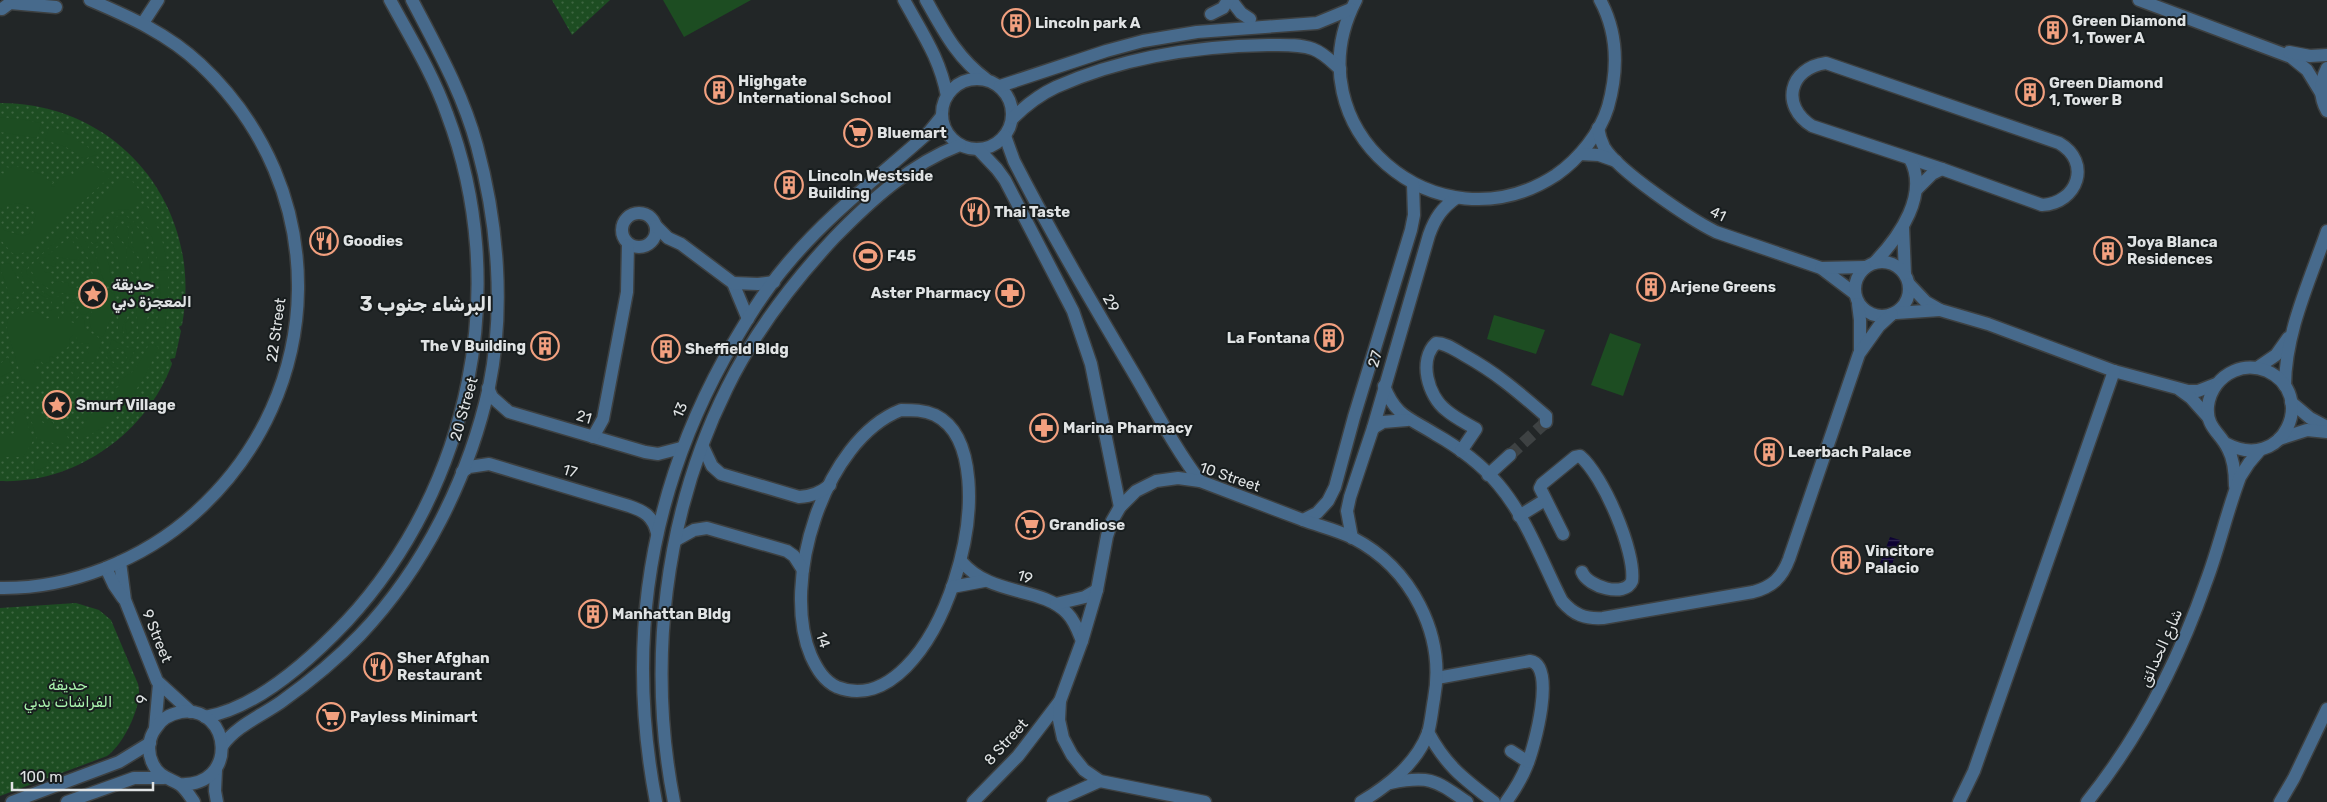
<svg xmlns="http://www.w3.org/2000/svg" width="2327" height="802" font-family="Rubik,'Noto Sans Arabic',sans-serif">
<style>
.grass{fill:url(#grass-dots)}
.garden{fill:#1d4d22}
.water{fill:url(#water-rules)}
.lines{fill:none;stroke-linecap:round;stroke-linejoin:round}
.minor-tunnel{stroke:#3e4243;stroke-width:12;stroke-dasharray:12 6;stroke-linecap:butt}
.minor-casing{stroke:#3d4041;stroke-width:15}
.minor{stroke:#476a8c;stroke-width:12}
.labels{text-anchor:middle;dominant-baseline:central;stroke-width:4;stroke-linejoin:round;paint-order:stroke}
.poi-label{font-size:15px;font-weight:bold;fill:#e0e3e4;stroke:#181d1e;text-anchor:start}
.street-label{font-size:15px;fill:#e0e3e4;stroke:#181d1e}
.park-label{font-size:15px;fill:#aaf4ae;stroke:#181d1e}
.district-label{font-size:20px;font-weight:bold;fill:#e0e3e4;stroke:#181d1e}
</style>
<defs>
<pattern id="grass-dots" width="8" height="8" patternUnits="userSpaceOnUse" patternTransform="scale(1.25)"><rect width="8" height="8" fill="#1d4d22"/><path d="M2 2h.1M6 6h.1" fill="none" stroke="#3e6642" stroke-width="1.8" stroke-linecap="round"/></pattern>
<pattern id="water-rules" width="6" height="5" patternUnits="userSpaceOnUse" patternTransform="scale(1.25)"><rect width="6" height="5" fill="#0d0233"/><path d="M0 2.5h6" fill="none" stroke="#302750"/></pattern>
</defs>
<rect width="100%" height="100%" fill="#222627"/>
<g class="grass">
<polygon points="552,0 610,0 572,35"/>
<path d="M0 103C120 103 204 208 182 325L179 327 181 331 175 358 170 359 172 364C146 434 75 484 0 481Z"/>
<path d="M76 603 99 610 111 620 138 684C144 704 123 745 107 756L0 796V608Z"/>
</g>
<g class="garden">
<polygon points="663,0 751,0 684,37"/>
<polygon points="0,117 20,119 41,123 37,138 0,132"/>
<polygon points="50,126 70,135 98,154 84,159 66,147 45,140"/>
<path d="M0 156 1 173 4 174 6 167 11 168 12 165 47 176 46 179 53 182 51 186 54 187 60 178 74 174 73 171 91 162 110 177 28 251 17 255 12 253 0 239V213L4 216 1 223 4 230 23 236 29 234 36 215C30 205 19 201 8 205L5 211 0 208Z"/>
<path d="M123 177 130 178 142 194 141 198 128 210C114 207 93 217 96 234 96 237 97 239 98 242L93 244 85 233 92 221V214L96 210 93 204Z"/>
<polygon points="147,206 161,235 168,266 159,267 152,237 138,211"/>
<path d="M120 215C154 215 163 328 132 341L139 333 136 311 146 293 139 275 143 259 132 246 133 229 130 223 124 219 118 220 113 226 114 233 125 246V263L132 280 128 293 132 308 122 327 125 339 118 329C118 304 125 288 119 262 116 248 104 233 111 220Z"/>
<path d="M120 224H125L129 228 128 245 139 260C138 264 135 267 135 271 135 284 147 292 134 302L131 294C135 275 137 279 126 263 128 241 127 249 116 232L117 227Z"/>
<path d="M63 230H66L67 232 29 265 26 272 35 287 53 298 57 296 61 298 62 305 56 307 52 305V301C39 294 23 286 21 271L26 261Z"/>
<path d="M76 230H79C90 248 98 266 102 287L100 291 96 289 90 262 75 234Z"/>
<polygon points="70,237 82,256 77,260 55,257 53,261 56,263 55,267 46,264 43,259"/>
<polygon points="102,244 109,265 111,281 108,284 104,282 94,250"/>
<path d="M9 263 24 290 21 297 7 293C9 281 0 276 0 265Z"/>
<path d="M39 263 45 272 54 274 53 279 49 281 52 285 55 281 68 283 69 287 78 288 81 277 89 278 90 294C68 297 41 292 31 270Z"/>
<polygon points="168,270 168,303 165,328 156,326 161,298 159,271"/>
<path d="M115 291 112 315 103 337 93 332C86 319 91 306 105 301L104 292Z"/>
<circle cx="14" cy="304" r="5.5"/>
<circle cx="70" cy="306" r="5.5"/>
<circle cx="84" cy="309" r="5.5"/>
<path d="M54 309 58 311V319H60L64 313H69L72 317 71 322 74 323 78 317H82L85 321 84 328 102 340 95 362 89 363 84 361 74 367 75 372H80L76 382 74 381 75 378 71 369 74 363 73 360 83 358 89 354 87 350 90 346 88 343 83 344 78 341 76 337 73 335 69 339 70 344 67 348H60V353L55 358 50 356 49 362 43 364 40 359 35 360 33 365 40 374 41 379 36 384H31L25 379 22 380 7 329C6 320 10 315 18 311L22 315C31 309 39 312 45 319L49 318V311Z"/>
<polygon points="1494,315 1545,330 1536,354 1487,339"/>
<polygon points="130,318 132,329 127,335 125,324"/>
<polygon points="1610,333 1641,344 1623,396 1591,385"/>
<path d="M112 339 125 347 136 348 127 365 121 368 112 367 108 362 107 356 110 355 113 363 120 365 125 363 127 358 124 350C117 346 113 349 107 354Z"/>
<path d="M149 344 159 347 145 376 125 407 115 400 114 389 120 386 118 380C136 374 141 360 149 344Z"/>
<polygon points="8,357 13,371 0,377 0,364"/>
<polygon points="11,383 16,383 18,392 13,391 0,397 0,387"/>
<polygon points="102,387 109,390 111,395 109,402 121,413 105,426 80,441 75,432 87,426 87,421 81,419 85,412 87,415 92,414 93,410 91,407 98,408 100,412 104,411 104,407 100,406 100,400 107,399 108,393 104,391 97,392"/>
<polygon points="22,406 33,441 23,457 0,457 0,435 9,435 14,433 16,422 13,414 19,412"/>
<polygon points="29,413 43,417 41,420 43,423 47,423 49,420 53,422 54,429 58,430 62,427 72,445 61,445 37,439"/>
<polygon points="41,457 46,458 51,465 35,471 34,462"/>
</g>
<polygon class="water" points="1890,537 1900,540 1891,568 1884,570 1879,566"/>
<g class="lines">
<polyline class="minor-tunnel" points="1510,455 1546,422"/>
<defs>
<g id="minor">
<path d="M904 0C922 33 940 58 947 96"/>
<path d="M926 0C943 30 957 58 986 79"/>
<polyline points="1231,0 1241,13 1250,19"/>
<path d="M1356 0C1290 127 1437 253 1556 175 1579 159 1600 133 1608 107 1618 71 1618 33 1600 0"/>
<polyline points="2139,0 2291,57 2307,70 2321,93"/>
<polyline points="2,9 10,3 56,7"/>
<polyline points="1211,14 1223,8 1228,0"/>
<polyline points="143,23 158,0"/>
<polyline points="2289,52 2310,56 2327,55"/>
<path d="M1826 63 2059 143C2092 162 2078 203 2042 205L1942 169 1812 126C1780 106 1789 68 1826 63Z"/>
<path d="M2327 68C2320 82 2319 97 2327 111"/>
<circle cx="977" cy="114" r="35"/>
<polyline points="1000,86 1106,51 1143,41 1197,32 1317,23 1351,9"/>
<path d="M1013 118C1026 105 1039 95 1056 87 1121 58 1197 46 1268 45 1283 45 1299 44 1313 49 1324 53 1332 62 1340 69"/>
<path d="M1598 128C1599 134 1601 141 1604 147 1618 171 1690 219 1716 232L1821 268 1854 293"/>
<path d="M1005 136 1014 161C1052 235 1094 306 1136 377 1157 413 1175 448 1200 481"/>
<polyline points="978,149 997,169 1005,180 1073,311 1091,364 1120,507"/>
<polyline points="1580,154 1599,155 1616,161"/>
<polyline points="1917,189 1932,174 1942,169"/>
<circle cx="639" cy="230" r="17"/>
<polyline points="656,226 668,238 681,244 733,283 748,319"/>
<polyline points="1903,227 1905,274"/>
<circle cx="1882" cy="289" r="27"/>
<path d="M1875 262C1900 236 1929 194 1910 159"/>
<polyline points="1821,268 1865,267"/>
<polyline points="733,283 758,284 774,282"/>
<polyline points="1909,284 1926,302 1940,310 1988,324 2114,371 2188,391 2198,391 2216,384"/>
<polyline points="1858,304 1860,320 1860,351"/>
<polyline points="1896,313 1940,310"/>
<polyline points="2257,368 2276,355 2288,338"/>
<path d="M1384 386C1396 417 1410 418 1435 434 1458 447 1481 464 1498 484 1527 518 1542 562 1562 601 1574 615 1585 619 1603 618L1753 592C1772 587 1782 578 1789 559L1859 354 1879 326 1892 314"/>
<path d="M2285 386C2285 333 2310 280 2327 231"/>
<polyline points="488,388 492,397 509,412 645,452 658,454 681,448"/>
<polyline points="2180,390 2191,398 2208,417"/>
<polyline points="2291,402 2310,418 2327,427"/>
<path d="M901 410C913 410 924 410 935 415 1017 455 937 727 837 687 824 681 817 669 811 656 780 583 824 440 901 410Z"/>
<polyline points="1373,428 1383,422 1407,420"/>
<polyline points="593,437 603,419 627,292 628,245"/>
<polyline points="2279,439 2307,430 2327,432"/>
<path d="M2225 443C2284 475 2318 394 2267 371 2257 367 2245 366 2234 371 2220 377 2210 390 2208 406 2206 428 2220 432 2228 449 2234 460 2235 474 2235 486"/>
<path d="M703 447 712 466 721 474 799 497C812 496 820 493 830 485"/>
<path d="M1461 451 1476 429C1466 423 1455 418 1446 410 1428 396 1418 360 1436 343 1446 343 1455 350 1464 355 1498 374 1517 391 1546 416V422"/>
<path d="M462 472 469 467 489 464 629 506C644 511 653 516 657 533"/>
<polyline points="1488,475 1510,455"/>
<polyline points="1519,516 1545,500"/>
<polyline points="1303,520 1317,513 1328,501 1335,487 1354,417 1411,230 1414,215 1413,184"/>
<path d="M1563 534 1540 488 1542 484 1575 457 1580 456C1603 475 1636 552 1632 581 1625 598 1588 587 1582 572"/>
<path d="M1352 538 1347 511 1350 497 1373 428 1429 235C1435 218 1442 208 1456 198"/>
<polyline points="676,540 694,530 707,528 787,551 794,556 803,570"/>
<path d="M961 561C991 597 1041 586 1067 613 1075 621 1078 631 1082 641"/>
<polyline points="120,562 125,600 157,681 191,712"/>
<polyline points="106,568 114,585 123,598"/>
<polyline points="952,587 984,581"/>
<path d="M0 588C70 589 143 560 195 513 330 392 333 188 200 64 168 34 130 17 90 0"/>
<polyline points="1056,604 1085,597 1097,590"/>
<path d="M1437 678 1530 661C1557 665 1534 748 1527 765 1522 778 1514 791 1506 802"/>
<path d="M205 717C258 708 311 659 347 621 471 487 512 285 447 114 433 74 410 37 390 0"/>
<polyline points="155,728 159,684"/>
<path d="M1428 732C1446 766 1464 779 1494 802"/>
<path d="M222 746C236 726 261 716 281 702 309 682 336 660 360 635 424 568 469 477 489 387 505 309 498 223 477 146 463 94 437 48 412 0"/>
<polyline points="1511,751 1528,762"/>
<polyline points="216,770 215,791 217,802"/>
<path d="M1390 783C1430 775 1435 780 1467 802"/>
<path d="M179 784C239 788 232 705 181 712 171 714 161 719 156 728 148 738 147 753 153 764 159 777 169 778 179 784 185 788 190 796 194 802"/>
<polyline points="12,802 119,762 150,743"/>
<polyline points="67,802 134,778 164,778"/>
<path d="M656 802C626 646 647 499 724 359 743 326 763 292 788 263 830 213 881 175 929 132L942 116"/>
<path d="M674 802C647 664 664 515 727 388 754 333 792 283 834 238 870 201 910 164 960 145"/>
<polyline points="973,802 1018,756 1060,701"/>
<polyline points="1053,802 1100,781"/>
<path d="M1205 802 1100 781 1084 770 1072 755 1063 738 1059 720 1060 701 1082 641 1097 590 1107 536 1112 521 1120 507 1136 491 1156 481 1178 478 1200 481C1234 494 1268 507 1303 520 1319 526 1337 530 1353 538 1411 568 1446 634 1434 699 1432 710 1431 722 1428 733 1416 764 1389 785 1361 802"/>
<polyline points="1959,802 1974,771 2114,371"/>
<path d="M2087 802C2140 736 2178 662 2206 582 2219 548 2227 511 2240 477L2249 463 2260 450"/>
<polyline points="2280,802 2294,778 2327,709"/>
</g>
</defs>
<use href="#minor" class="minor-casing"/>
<use href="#minor" class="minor"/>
</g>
<defs>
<symbol id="building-ring" viewBox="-11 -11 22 22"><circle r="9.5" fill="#181d1e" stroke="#f2a07f" stroke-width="1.5"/><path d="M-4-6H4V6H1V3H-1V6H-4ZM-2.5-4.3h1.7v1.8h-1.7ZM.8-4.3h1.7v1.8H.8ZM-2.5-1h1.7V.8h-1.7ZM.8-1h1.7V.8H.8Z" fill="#f2a07f"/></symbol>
<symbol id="supermarket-ring" viewBox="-11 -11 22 22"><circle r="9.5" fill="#181d1e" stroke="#f2a07f" stroke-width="1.5"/><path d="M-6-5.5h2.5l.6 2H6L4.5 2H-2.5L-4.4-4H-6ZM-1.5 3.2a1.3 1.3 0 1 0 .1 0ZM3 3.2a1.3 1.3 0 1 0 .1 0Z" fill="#f2a07f"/></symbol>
<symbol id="restaurant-ring" viewBox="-11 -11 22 22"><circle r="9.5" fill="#181d1e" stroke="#f2a07f" stroke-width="1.5"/><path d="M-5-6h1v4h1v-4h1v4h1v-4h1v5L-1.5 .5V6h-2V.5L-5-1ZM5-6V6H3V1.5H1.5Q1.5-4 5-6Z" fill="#f2a07f"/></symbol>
<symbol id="stadium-ring" viewBox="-11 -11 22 22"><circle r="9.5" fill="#181d1e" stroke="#f2a07f" stroke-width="1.5"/><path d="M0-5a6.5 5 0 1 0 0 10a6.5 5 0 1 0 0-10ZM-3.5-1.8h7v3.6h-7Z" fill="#f2a07f"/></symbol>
<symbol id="pharmacy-ring" viewBox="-11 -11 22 22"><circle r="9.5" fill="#181d1e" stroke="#f2a07f" stroke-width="1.5"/><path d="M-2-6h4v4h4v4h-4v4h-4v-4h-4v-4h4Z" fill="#f2a07f"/></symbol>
<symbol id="sight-ring" viewBox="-11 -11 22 22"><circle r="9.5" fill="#181d1e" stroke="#f2a07f" stroke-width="1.5"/><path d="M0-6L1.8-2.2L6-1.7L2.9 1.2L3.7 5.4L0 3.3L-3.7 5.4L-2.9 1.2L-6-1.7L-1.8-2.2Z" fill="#f2a07f"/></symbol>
</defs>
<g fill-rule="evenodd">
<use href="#building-ring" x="1000" y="7" width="32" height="32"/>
<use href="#building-ring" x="2037" y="14" width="32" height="32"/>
<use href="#building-ring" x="703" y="74" width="32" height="32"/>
<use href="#building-ring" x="2014" y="76" width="32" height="32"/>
<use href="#supermarket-ring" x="842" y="117" width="32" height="32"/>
<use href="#building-ring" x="773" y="169" width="32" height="32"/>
<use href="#restaurant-ring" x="959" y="196" width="32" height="32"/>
<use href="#restaurant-ring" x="308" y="225" width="32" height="32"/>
<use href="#building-ring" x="2092" y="235" width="32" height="32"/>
<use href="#stadium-ring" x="852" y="240" width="32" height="32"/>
<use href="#building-ring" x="1635" y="271" width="32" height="32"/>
<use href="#pharmacy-ring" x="994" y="277" width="32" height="32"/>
<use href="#sight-ring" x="77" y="278" width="32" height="32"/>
<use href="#building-ring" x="1313" y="322" width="32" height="32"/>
<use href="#building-ring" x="529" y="330" width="32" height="32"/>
<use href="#building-ring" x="650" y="333" width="32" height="32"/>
<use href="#sight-ring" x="41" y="389" width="32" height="32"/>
<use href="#pharmacy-ring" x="1028" y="412" width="32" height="32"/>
<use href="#building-ring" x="1753" y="436" width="32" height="32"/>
<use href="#supermarket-ring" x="1014" y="509" width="32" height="32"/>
<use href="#building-ring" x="1830" y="544" width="32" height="32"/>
<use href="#building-ring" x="577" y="598" width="32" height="32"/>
<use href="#restaurant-ring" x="362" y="651" width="32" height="32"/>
<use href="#supermarket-ring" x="315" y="701" width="32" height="32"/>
</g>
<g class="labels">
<g class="poi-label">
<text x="2072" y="21">Green Diamond<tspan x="2072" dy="17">1, Tower A</tspan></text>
<text x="1035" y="23">Lincoln park A</text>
<text x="738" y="81">Highgate<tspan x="738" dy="17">International School</tspan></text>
<text x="2049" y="83">Green Diamond<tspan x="2049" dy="17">1, Tower B</tspan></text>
<text x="877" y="133">Bluemart</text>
<text x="808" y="176">Lincoln Westside<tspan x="808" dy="17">Building</tspan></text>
<text x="994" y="212">Thai Taste</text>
<text x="343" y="241">Goodies</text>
<text x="2127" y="242">Joya Blanca<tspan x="2127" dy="17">Residences</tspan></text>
<text x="887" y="256">F45</text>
<text x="112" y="285">حديقة<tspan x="112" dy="17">المعجزة دبي</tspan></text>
<text x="1670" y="287">Arjene Greens</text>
<text x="991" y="293" text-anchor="end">Aster Pharmacy</text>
<text x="1310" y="338" text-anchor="end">La Fontana</text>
<text x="526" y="346" text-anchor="end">The V Building</text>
<text x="685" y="349">Sheffield Bldg</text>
<text x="76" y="405">Smurf Village</text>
<text x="1063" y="428">Marina Pharmacy</text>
<text x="1788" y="452">Leerbach Palace</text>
<text x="1049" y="525">Grandiose</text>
<text x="1865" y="551">Vincitore<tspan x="1865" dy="17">Palacio</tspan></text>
<text x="612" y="614">Manhattan Bldg</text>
<text x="397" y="658">Sher Afghan<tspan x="397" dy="17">Restaurant</tspan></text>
<text x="350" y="717">Payless Minimart</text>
</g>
<g class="street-label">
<text transform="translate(1718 214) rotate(26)">41</text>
<text transform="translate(1111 303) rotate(60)">29</text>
<text transform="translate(276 330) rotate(-82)">22 Street</text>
<text transform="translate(1375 359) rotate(-74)">27</text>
<text transform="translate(464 409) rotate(-74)">20 Street</text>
<text transform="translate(680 410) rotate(-66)">13</text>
<text transform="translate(584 417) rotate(16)">21</text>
<text transform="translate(570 471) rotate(17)">17</text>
<text transform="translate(1230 477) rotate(19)">10 Street</text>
<text transform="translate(1025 577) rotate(18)">19</text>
<text transform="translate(157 636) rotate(68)">9 Street</text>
<text transform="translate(823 640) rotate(71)">14</text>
<text transform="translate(2161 648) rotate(-66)">شارع الحدائق</text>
<text transform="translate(142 699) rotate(-87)">9</text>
<text transform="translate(1006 742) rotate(-48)">8 Street</text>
</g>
<g class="park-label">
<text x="68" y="685">حديقة<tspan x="68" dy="17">الفراشات بدبي</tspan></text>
</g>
<g class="district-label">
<text x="426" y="304">البرشاء جنوب 3</text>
</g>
</g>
<path d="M12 782v8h141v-8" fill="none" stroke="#e0e3e4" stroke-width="2.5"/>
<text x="20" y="782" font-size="15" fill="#e0e3e4" stroke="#181d1e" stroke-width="4" paint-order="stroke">100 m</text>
</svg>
